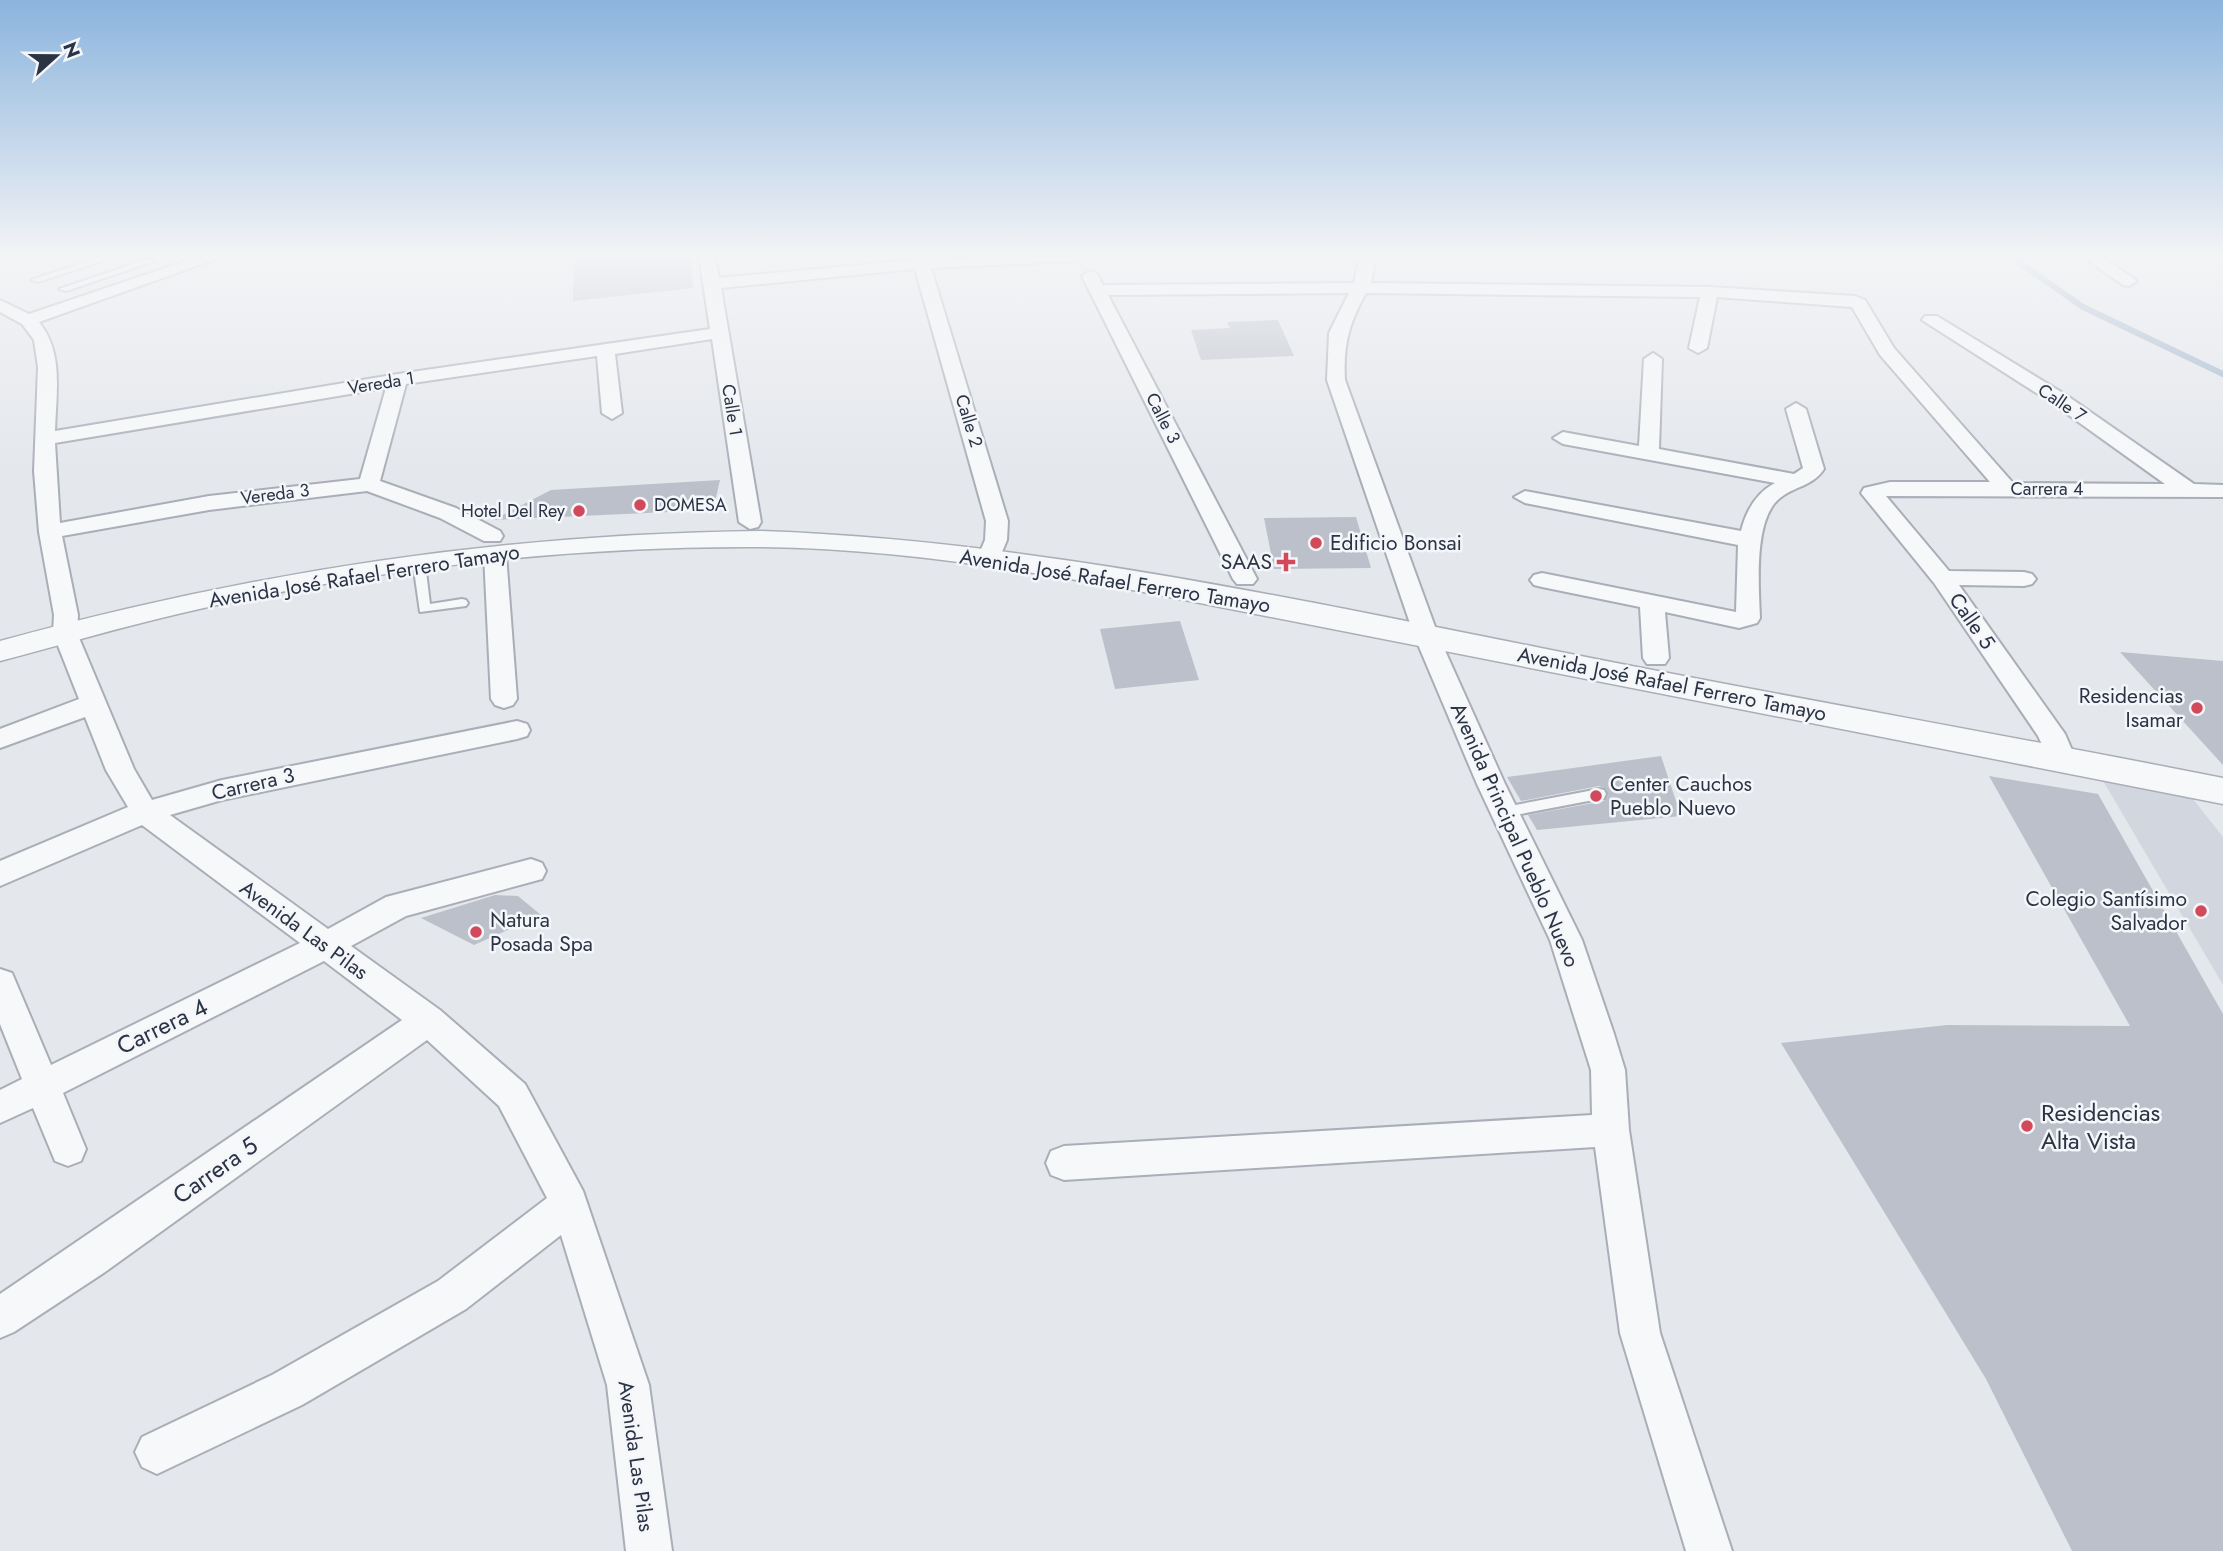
<svg xmlns="http://www.w3.org/2000/svg" width="2223" height="1551" font-family="Jost,sans-serif">
<style>
.built{fill:#d2d6de}
.lines{fill:none;stroke-linecap:round;stroke-linejoin:round}
.stream{stroke:#9fb4cc;stroke-width:6}
.building{fill:#bbc0ca}
.service-casing{stroke:#a9aeb7;stroke-width:4}
.minor-casing{stroke:#a9aeb7;stroke-width:4}
.tertiary-casing{stroke:#a9aeb7;stroke-width:3}
.service{fill:#f7f8fa;fill-rule:evenodd}
.minor{fill:#f7f8fa;fill-rule:evenodd}
.tertiary{fill:#f7f8fa;fill-rule:evenodd}
.poi-dot{fill:#d1495b;stroke:#f4f6f9;stroke-width:2.5}
.labels{text-anchor:middle;dominant-baseline:central;stroke-width:5;stroke-linejoin:round;paint-order:stroke}
.far-street-label{font-size:18px;fill:#2b3445;stroke:#f4f6f9}
.far-poi-label{font-size:18px;fill:#2b3445;stroke:#f4f6f9;text-anchor:start}
.poi-label{font-size:21px;fill:#2b3445;stroke:#f4f6f9;text-anchor:start}
.street-label{font-size:21px;fill:#2b3445;stroke:#f4f6f9}
.near-street-label{font-size:24px;fill:#2b3445;stroke:#f4f6f9}
.near-poi-label{font-size:24px;fill:#2b3445;stroke:#f4f6f9;text-anchor:start}
</style>
<rect width="100%" height="100%" fill="#e4e7ec"/>
<polygon class="built" points="2102,779 2193,799 2223,837 2223,985"/>
<g class="lines">
<polyline class="stream" points="2010,256 2083,307 2223,374"/>
</g>
<g class="building">
<polygon points="574,256 691,256 693,288 573,301"/>
<polygon points="1278,320 1294,356 1201,360 1191,330 1230,328 1227,322"/>
<polygon points="720,480 713,510 493,520 551,490"/>
<polygon points="1356,517 1371,568 1274,569 1264,518"/>
<polygon points="1180,621 1199,680 1115,689 1100,629"/>
<polygon points="2120,652 2223,661 2223,765"/>
<polygon points="1661,756 1681,816 1537,830 1528,815 1604,801 1608,795 1606,789 1599,786 1521,801 1507,777"/>
<polygon points="1989,776 2098,794 2223,1014 2223,1551 2072,1551 1986,1379 1781,1043 1947,1025 2130,1026"/>
<polygon points="495,895 518,896 541,915 474,945 421,918"/>
</g>
<g class="lines">
<defs>
<g id="service">
<polygon points="105,256 117,256 38,282 31,280"/>
<polygon points="148,259 155,261 66,291 59,289"/>
<polygon points="419,560 425,563 430,604 462,599 466,600 468,603 466,606 420,612 413,563"/>
<polygon points="1599,789 1604,790 1606,794 1604,798 1505,817 1500,816 1498,812 1500,808 1505,807"/>
</g>
<g id="minor">
<path d="M201 256H224L39 322C64 353 56 393 55 431L398 374 710 329 699 256H715L719 278 915 260 916 256H932L931 259 1085 256 1077 261 931 268 1008 521 1007 540 997 564H981L977 559 985 540 986 521 915 269 721 288 761 522 758 527 750 529 739 522 712 339 615 354 622 413 612 419 602 413 597 356 406 384 380 481 456 508 500 531 503 536 500 541H484L440 518 367 491 209 510 62 536 78 615 77 633 134 769 152 800 222 780 517 721 527 724 530 730 527 736 517 739 222 800 170 815 328 929 386 897 531 859 542 863 546 871 542 879 406 916 351 946 440 1010 525 1084 583 1191 649 1385 672 1551H626L607 1385 561 1235 466 1309 302 1405 157 1474 142 1467 135 1452 142 1437 272 1375 438 1281 547 1198 499 1106 427 1040 105 1272 14 1332 0 1338V1294L402 1020 324 961 63 1093 86 1149 81 1161 68 1166 55 1161 33 1108 0 1123V1090L22 1079 0 1024V969L12 973 51 1065 300 943 142 825 0 886V861L128 807 106 770 85 717 0 748V729L79 699 53 633 54 615 39 532 34 471 38 367 34 340 22 324 0 312V300L29 314ZM386 388 360 479 209 496 60 523 55 443Z"/>
<path d="M1360 256H1376L1371 283 1710 287 1855 296 1865 300 1894 348 2013 483 2165 484 2052 403 1922 320 1925 316H1937L2066 395 2194 484 2223 485V497L1886 496 1949 571 2024 572 2032 574 2036 579 2032 584 2024 586 1959 585 2065 734 2075 757 2071 764 2061 767 2051 764 2038 736 1934 583 1861 493 1864 488 1890 482H1990L1880 355 1852 307 1717 297 1707 348 1698 353 1689 348 1700 297 1366 293C1349 323 1343 345 1345 380L1438 635 1505 784 1582 940 1614 1034 1625 1070 1629 1130 1660 1333 1732 1551H1686L1620 1333 1595 1147 1064 1180 1051 1175 1046 1163 1051 1151 1064 1146 1592 1115 1591 1070 1550 940 1477 784 1414 635 1327 380 1329 333 1349 293 1108 295 1257 579 1253 584H1237L1233 579 1082 276 1090 271 1096 273 1103 285 1354 283Z"/>
<polygon points="2082,256 2101,256 2137,281 2129,286 2123,285"/>
<path d="M1653 353 1662 359 1659 449 1794 474 1803 468 1786 409 1796 403 1806 409 1824 469C1813 486 1795 486 1780 498 1753 519 1759 587 1760 618L1757 623 1739 628 1665 612 1669 658 1665 664H1647L1643 658 1640 607 1542 587 1534 585 1530 580 1534 575 1542 573 1736 612 1738 545 1525 503 1514 497 1525 491 1741 531C1746 511 1756 493 1775 483L1563 444 1553 438 1563 432 1639 446 1644 359Z"/>
<polygon points="495,547 506,554 517,699 513,705 504,708 495,705 491,699 484,554"/>
</g>
<path id="tertiary" d="M760 531C1023 540 1284 597 1541 648 1768 694 1996 733 2223 778V804L1154 594C1024 570 891 548 758 547 565 546 370 569 182 613 121 627 61 645 0 661V641C252 572 499 534 760 531Z"/>
</defs>
<use href="#service" class="service-casing"/>
<use href="#minor" class="minor-casing"/>
<use href="#tertiary" class="tertiary-casing"/>
<use href="#service" class="service"/>
<use href="#minor" class="minor"/>
<use href="#tertiary" class="tertiary"/>
</g>
<linearGradient id="sky" x2="0" y2="1"><stop stop-color="#8bb4dd"/><stop offset="0.54" stop-color="#f3f4f6"/><stop offset="1" stop-color="#f3f4f6" stop-opacity="0"/></linearGradient>
<rect width="2223" height="473" fill="url(#sky)"/>
<g class="poi-dot">
<circle cx="640" cy="505" r="7"/>
<circle cx="579" cy="511" r="7"/>
<circle cx="1316" cy="543" r="7"/>
<path d="M1282.5 551.5h7v7h7v7h-7v7h-7v-7h-7v-7h7z"/>
<circle cx="2197" cy="708" r="7"/>
<circle cx="1596" cy="796" r="7"/>
<circle cx="2201" cy="911" r="7"/>
<circle cx="476" cy="932" r="7"/>
<circle cx="2027" cy="1126" r="7"/>
</g>
<g class="labels">
<g class="far-street-label">
<text transform="translate(381 383) rotate(-9)">Vereda 1</text>
<text transform="translate(2062 403) rotate(34)">Calle 7</text>
<text transform="translate(732 410) rotate(81)">Calle 1</text>
<text transform="translate(1163 418) rotate(63)">Calle 3</text>
<text transform="translate(969 421) rotate(73)">Calle 2</text>
<text x="2047" y="489">Carrera 4</text>
<text transform="translate(275 494) rotate(-7)">Vereda 3</text>
</g>
<g class="far-poi-label">
<text x="654" y="505">DOMESA</text>
<text x="565" y="511" text-anchor="end">Hotel Del Rey</text>
</g>
<g class="poi-label">
<text x="1330" y="543">Edificio Bonsai</text>
<text x="1272" y="562" text-anchor="end">SAAS</text>
<text x="2183" y="696" text-anchor="end">Residencias<tspan x="2183" dy="24">Isamar</tspan></text>
<text x="1610" y="784">Center Cauchos<tspan x="1610" dy="24">Pueblo Nuevo</tspan></text>
<text x="2187" y="899" text-anchor="end">Colegio Santísimo<tspan x="2187" dy="24">Salvador</tspan></text>
<text x="490" y="920">Natura<tspan x="490" dy="24">Posada Spa</tspan></text>
</g>
<g class="street-label">
<text transform="translate(364 576) rotate(-9)">Avenida José Rafael Ferrero Tamayo</text>
<text transform="translate(1115 581) rotate(9)">Avenida José Rafael Ferrero Tamayo</text>
<text transform="translate(1972 621) rotate(55)">Calle 5</text>
<text transform="translate(1672 684) rotate(11)">Avenida José Rafael Ferrero Tamayo</text>
<text transform="translate(253 784) rotate(-13)">Carrera 3</text>
<text transform="translate(1515 835) rotate(66)">Avenida Principal Pueblo Nuevo</text>
<text transform="translate(304 930) rotate(36)">Avenida Las Pilas</text>
<text transform="translate(636 1456) rotate(82)">Avenida Las Pilas</text>
</g>
<g class="near-street-label">
<text transform="translate(162 1026) rotate(-26)">Carrera 4</text>
<text transform="translate(215 1170) rotate(-35)">Carrera 5</text>
</g>
<g class="near-poi-label">
<text x="2041" y="1112">Residencias<tspan x="2041" dy="28">Alta Vista</tspan></text>
</g>
</g>
<g transform="translate(56 56) rotate(69)" stroke="#f4f6f9" stroke-width="5" paint-order="stroke">
<path d="M0-5L12 26L0 18L-12 26Z" fill="#2b3445"/>
<text y="-10" font-size="19" font-weight="bold" text-anchor="middle" fill="#2b3445">N</text>
</g>
</svg>
